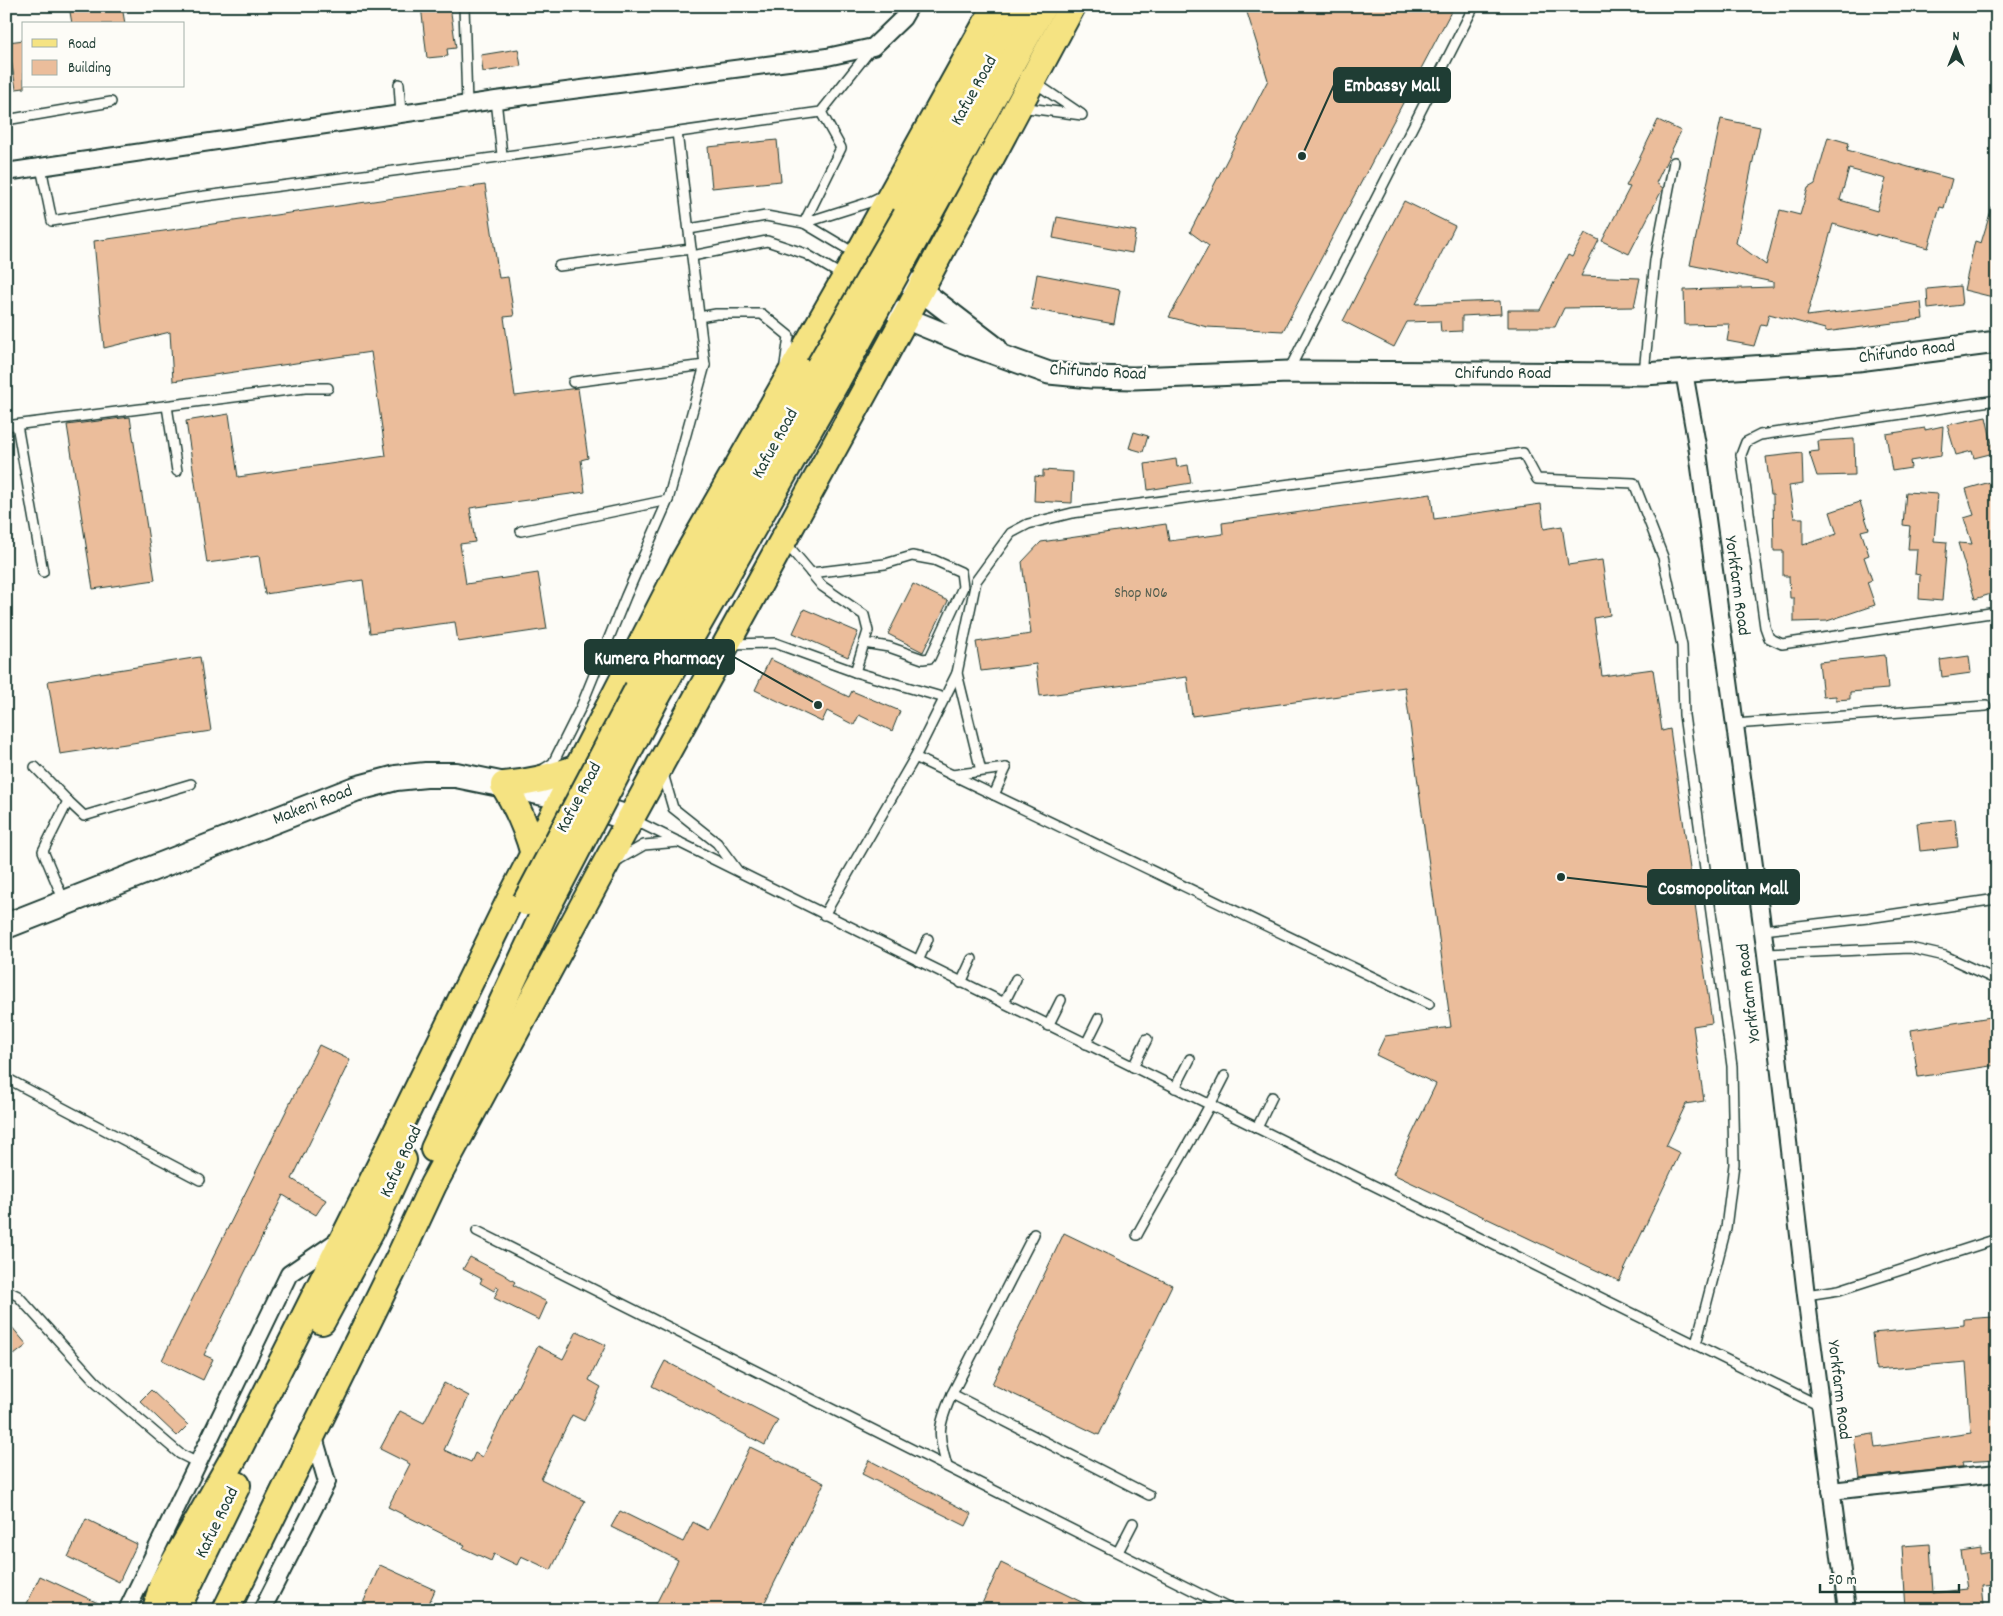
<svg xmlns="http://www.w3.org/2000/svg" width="2003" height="1616" font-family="Dekko,sans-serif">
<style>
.building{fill:#ebbd9b;stroke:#1f3d34;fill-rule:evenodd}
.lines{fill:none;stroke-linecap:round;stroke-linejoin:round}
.service-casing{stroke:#1f3d34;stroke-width:12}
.minor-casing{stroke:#1f3d34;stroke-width:20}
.tertiary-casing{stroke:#1f3d34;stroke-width:25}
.secondary-casing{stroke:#1f3d34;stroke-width:28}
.primary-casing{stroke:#1f3d34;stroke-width:30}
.service{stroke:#fdfcf7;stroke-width:9}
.minor{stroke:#fdfcf7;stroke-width:16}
.tertiary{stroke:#fdfcf7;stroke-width:21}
.secondary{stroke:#fdfcf7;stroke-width:24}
.primary{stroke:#f5e382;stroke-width:26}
.primary-bridge-casing{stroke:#1f3d34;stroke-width:30;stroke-linecap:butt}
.primary-bridge{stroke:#f5e382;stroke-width:26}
.labels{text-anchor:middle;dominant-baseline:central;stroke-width:5;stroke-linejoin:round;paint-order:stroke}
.number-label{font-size:15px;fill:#525d4e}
.street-label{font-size:18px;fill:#1f3d34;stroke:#fdfcf7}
.leader{fill:none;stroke:#1f3d34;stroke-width:2}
.callout-dot{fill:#1f3d34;stroke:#fdfcf7;stroke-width:2}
.callout{fill:#1f3d34;stroke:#1f3d34;stroke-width:2}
.callout-label{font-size:19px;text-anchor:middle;font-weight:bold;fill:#fff}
</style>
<rect width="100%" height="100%" fill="#fdfcf7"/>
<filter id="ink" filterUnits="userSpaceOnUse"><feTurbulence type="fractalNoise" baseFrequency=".02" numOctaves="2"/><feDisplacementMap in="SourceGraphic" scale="10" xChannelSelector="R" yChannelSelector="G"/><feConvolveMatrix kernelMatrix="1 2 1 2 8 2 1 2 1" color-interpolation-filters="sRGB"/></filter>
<g filter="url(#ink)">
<g class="building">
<polygon points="69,6 122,6 125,24 72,24"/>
<polygon points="421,6 450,6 456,48 447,49 448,56 427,58"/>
<polygon points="1245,6 1454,6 1283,331 1207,327 1169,317 1209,246 1190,232 1268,80"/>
<polygon points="24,40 24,88 16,89 8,42"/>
<polygon points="518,49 521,66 483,72 481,55"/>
<path d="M1721 119 1760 127 1736 243 1766 265 1780 210 1800 215 1808 188 1815 184 1828 137 1849 143 1847 150 1952 179 1944 208 1940 207 1928 248 1876 234V236L1833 224 1807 316 1921 302 1923 319 1825 332V329L1769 314 1766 325 1761 324 1754 346 1727 341 1730 324 1685 325 1684 290 1773 287V282L1690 265ZM1849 169 1886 179 1877 211 1840 200Z"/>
<polygon points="1658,120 1681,131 1656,183 1663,188 1629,254 1602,241 1630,187 1626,186"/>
<polygon points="777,140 781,181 712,188 708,147"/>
<polygon points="485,185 499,278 508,277 514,316 504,317 515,396 578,388 588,458 581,460 585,492 470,508 475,542 460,544 466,584 538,573 547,629 458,642 455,622 370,633 363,580 265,594 259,556 207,563 186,421 229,414 238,477 386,456 371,352 173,381 170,332 104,348 94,241"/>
<polygon points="1404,201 1455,226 1416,304 1500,301 1501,314 1462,316 1462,331 1441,332 1440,321 1407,322 1394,347 1343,321"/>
<polygon points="1993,204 1997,204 1997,298 1964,290 1975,241 1981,243"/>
<polygon points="1057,217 1136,231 1132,253 1053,238"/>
<polygon points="1585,233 1599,240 1581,276 1640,278 1634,307 1564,308 1555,327 1508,327 1508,310 1540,310 1568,255 1572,257"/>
<polygon points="1037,274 1120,290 1114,324 1031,309"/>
<polygon points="1960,286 1962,305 1928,309 1927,289"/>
<polygon points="130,417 155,580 93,589 67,425"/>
<polygon points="1986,417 1994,453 1974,458 1972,451 1956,455 1947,425"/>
<polygon points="1943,426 1941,456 1910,461 1911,468 1892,471 1886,434 1925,428 1925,430"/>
<polygon points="1134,432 1148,436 1143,452 1129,448"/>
<polygon points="1854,439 1855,475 1817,476 1809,452 1819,451 1818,441"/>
<polygon points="1802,453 1803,484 1789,486 1794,518 1803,518 1803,545 1837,534 1830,512 1860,502 1869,529 1861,531 1869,555 1864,557 1872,580 1867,582 1875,605 1827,621 1794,622 1794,598 1790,598 1789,576 1783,576 1783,551 1774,551 1773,495 1771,495 1766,457"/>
<polygon points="1176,459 1177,467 1188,465 1191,483 1148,490 1145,464"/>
<polygon points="1043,470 1073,472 1072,503 1034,501 1035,476 1043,477"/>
<polygon points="1997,480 1997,592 1975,599 1958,543 1972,544 1964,518 1974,515 1966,489"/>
<polygon points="1906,492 1938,494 1934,541 1947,542 1942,601 1919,599 1920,575 1915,574 1917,549 1908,549 1910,526 1903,525"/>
<polygon points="1431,494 1434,519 1541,504 1544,529 1562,526 1568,565 1602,560 1610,615 1594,618 1602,676 1653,669 1662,731 1670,729 1712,1023 1693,1026 1704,1101 1686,1104 1666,1146 1680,1153 1619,1281 1393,1174 1436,1084 1376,1055 1385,1036 1451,1027 1405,687 1192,716 1187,677 1040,696 1036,664 981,671 976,642 1031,634 1022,562 1041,542 1166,524 1169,541 1223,534 1222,523"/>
<polygon points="913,584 948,601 923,652 888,634"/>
<polygon points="804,609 858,632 848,657 793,633"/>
<polygon points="1885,655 1888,689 1850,692 1850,699 1836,700 1836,696 1823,697 1819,662"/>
<polygon points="1969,656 1971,673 1942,677 1940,660"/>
<polygon points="200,657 211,731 60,754 48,681"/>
<polygon points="770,659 849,697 852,691 900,711 892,731 859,715 854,725 827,711 822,722 755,690"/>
<polygon points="1955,819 1958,847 1920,851 1917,823"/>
<polygon points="1997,1016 1997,1065 1918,1077 1911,1030"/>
<polygon points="319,1045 350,1060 292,1179 326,1200 316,1215 283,1195 204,1355 213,1359 203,1380 162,1360"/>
<polygon points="1064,1233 1172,1285 1099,1435 992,1384"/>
<polygon points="470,1257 503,1274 515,1282 513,1285 547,1302 539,1320 494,1298 499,1288 496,1287 494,1291 480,1283 482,1279 463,1269"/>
<polygon points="1993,1317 1997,1373 1997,1460 1962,1462 1963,1467 1960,1467 1860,1478 1854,1437 1873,1434 1875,1447 1971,1433 1966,1362 1876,1370 1872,1333 1964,1325 1964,1319"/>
<polygon points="6,1320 27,1345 14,1355 6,1346"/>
<polygon points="577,1331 606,1345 589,1380 601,1387 584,1421 572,1415 541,1479 585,1501 551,1570 521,1556 517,1565 494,1554 491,1561 463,1548 465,1545 388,1507 410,1464 380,1449 400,1411 424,1423 444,1383 469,1396 444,1450 471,1462 475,1453 482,1457 538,1346 563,1359"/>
<polygon points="665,1361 778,1420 765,1445 652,1386"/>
<polygon points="151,1390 188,1425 177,1436 140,1401"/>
<polygon points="750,1447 824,1483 761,1610 653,1610 678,1560 611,1527 620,1511 683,1542 693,1522 708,1530"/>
<polygon points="869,1460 972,1514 966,1526 862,1474"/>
<polygon points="86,1519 137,1544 119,1582 68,1557"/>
<polygon points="1930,1544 1933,1593 1967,1589 1961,1552 1980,1549 1980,1555 1997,1552 1997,1585 1982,1586 1984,1605 1939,1610 1906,1610 1902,1546"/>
<polygon points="1001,1563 1098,1610 979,1610"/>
<polygon points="380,1565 435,1590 426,1610 360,1610"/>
<polygon points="40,1576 113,1610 24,1610"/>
</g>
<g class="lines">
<defs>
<g id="service">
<polyline points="464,6 467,105"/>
<polyline points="1034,82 1081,114"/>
<polyline points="399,84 401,114"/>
<polyline points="496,100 502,155"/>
<polyline points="1020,107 1082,115"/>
<polyline points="6,120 111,102"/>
<polyline points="41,167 52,221 190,198 544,151 821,112 871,49"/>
<polyline points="804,223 841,148 821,112"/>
<polyline points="804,223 867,203 884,195"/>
<polyline points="689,229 766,216 804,223 856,254"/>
<polyline points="692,256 767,241 806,254 843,276"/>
<polyline points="559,266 691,249"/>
<polyline points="699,317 716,314 762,314 789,336 785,365"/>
<polyline points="1288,372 1474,6"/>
<polyline points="1644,373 1655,260 1674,162"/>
<polyline points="573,382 705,365"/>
<polyline points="1997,400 1760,435 1746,442 1741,455 1765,627 1769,638 1782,644 1997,612"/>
<polyline points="167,406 177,471"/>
<polyline points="17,425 43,572"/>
<polyline points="6,426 305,388 328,388"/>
<polyline points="521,531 668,500 705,365 677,132"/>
<polyline points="811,573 885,564 912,556 934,560 961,572 963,587 930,658 923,659 889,647 864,643"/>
<polyline points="731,644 775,643 855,672 868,631 864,615 822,586 785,542"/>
<polyline points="855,672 945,698"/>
<polyline points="1734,724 1986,706"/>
<polyline points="915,757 1429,1004"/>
<polyline points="35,767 68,801 43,851 64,901"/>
<polyline points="545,768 553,763 581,707 626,596 668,500"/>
<polyline points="667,770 664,777 673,808 717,843 737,870"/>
<polyline points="981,771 957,673 976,581 1011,533 1028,524 1072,513 1523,453 1537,479 1634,483 1663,557 1682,646 1684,715 1732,1066 1734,1164 1726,1228 1696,1344"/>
<polyline points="952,775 1006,768"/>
<polyline points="994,795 1006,768"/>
<polyline points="68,801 84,816 191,784"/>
<polyline points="634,820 1820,1406"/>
<polyline points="616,861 644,845 679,842"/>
<polyline points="824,915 915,757 957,673"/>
<polyline points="1763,930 1868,918 1997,899"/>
<polyline points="1766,954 1910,948 1945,956 1997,980"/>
<polyline points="918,961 928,939"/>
<polyline points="961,983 972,959"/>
<polyline points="1004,1003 1016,979"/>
<polyline points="1048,1026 1061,1000"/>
<polyline points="1086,1044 1099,1018"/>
<polyline points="1133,1067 1147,1039"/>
<polyline points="6,1078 200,1180"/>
<polyline points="1175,1088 1190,1059"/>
<polyline points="1257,1128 1272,1097"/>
<polyline points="477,1231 1232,1610"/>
<polyline points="1034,1234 952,1394 1149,1495"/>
<path d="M1137 1235C1166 1182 1198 1130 1225 1076"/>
<polyline points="6,1290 18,1296 96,1382 180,1454 198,1463"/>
<polyline points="1806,1295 1839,1290 1997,1239"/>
<path d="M947 1466C937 1433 938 1426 952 1394"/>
<polyline points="1118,1552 1133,1523"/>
</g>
<g id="minor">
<polyline points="6,172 496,100 827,57 873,47 903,18 910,6"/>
<polyline points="1684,372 1697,445 1766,954 1806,1295 1847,1610"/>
<polyline points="1831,1491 1997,1473"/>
<polyline points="127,1610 289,1274 340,1239"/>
<polyline points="262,1610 327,1482 313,1434"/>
</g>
<g id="tertiary">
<polyline points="882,268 919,289 996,348"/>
<polyline points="869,293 905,318 971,345 1049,373 1091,377 1134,378 1288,372 1644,374 1858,360 1997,342"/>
</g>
<polyline id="secondary" points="6,926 355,789 396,778 426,775 456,775 563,797 631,819"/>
<g id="primary">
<polyline points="906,216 1021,6"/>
<polyline points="923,224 1043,6"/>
<polyline points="638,689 819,367"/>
<polyline points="657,696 837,380"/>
<path d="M534 854C527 828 518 808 504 785 530 783 553 777 578 768"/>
<polyline points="434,1149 545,911"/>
<polyline points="322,1321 371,1230 403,1160"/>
<polyline points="156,1610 163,1583 237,1452 384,1158 510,900 684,561 846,277 996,6"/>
<polyline points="176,1610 237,1485"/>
<polyline points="226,1610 400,1256 433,1185 598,878 905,318 1072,6"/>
</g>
</defs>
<use href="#service" class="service-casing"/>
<use href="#minor" class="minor-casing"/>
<use href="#tertiary" class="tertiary-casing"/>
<use href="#secondary" class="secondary-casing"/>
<use href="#primary" class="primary-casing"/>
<use href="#service" class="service"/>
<use href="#minor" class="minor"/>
<use href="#tertiary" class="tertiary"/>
<use href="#secondary" class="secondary"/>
<use href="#primary" class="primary"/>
<defs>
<g id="primary-bridge">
<polyline points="819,367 906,216"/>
<polyline points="837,380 923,224"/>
<polyline points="526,902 638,689"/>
<polyline points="545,911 657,696"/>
</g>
</defs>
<use href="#primary-bridge" class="primary-bridge-casing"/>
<use href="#primary-bridge" class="primary-bridge"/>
</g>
</g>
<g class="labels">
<g class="number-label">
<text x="1141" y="594">Shop N06</text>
</g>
<g class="street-label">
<text transform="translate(975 91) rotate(-61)">Kafue Road</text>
<text transform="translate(1907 353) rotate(-7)">Chifundo Road</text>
<text transform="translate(1098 373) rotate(3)">Chifundo Road</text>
<text x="1503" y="374">Chifundo Road</text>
<text transform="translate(776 444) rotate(-61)">Kafue Road</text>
<text transform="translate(1736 586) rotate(82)">Yorkfarm Road</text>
<text transform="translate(580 798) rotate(-62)">Kafue Road</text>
<text transform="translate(313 806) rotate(-21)">Makeni Road</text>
<text transform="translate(1750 993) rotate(-97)">Yorkfarm Road</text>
<text transform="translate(402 1162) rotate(-65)">Kafue Road</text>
<text transform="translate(1838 1390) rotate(83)">Yorkfarm Road</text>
<text transform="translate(218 1523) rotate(-64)">Kafue Road</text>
</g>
</g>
<path class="leader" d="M1302 156L1334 85M818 705L734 657M1561 877L1648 887"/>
<g class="callout-dot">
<circle cx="1302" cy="156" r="5"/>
<circle cx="818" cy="705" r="5"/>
<circle cx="1561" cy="877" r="5"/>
</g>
<g class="callout">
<rect x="1334" y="68" width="116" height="34" rx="5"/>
<rect x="585" y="640" width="149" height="34" rx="5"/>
<rect x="1648" y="870" width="151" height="34" rx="5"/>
</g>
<g class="callout-label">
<text x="1392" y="91">Embassy Mall</text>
<text x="659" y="664">Kumera Pharmacy</text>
<text x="1723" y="894">Cosmopolitan Mall</text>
</g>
<rect width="2003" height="1616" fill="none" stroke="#fdfcf7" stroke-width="25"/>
<rect x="12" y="12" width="1978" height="1591" fill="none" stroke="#1f3d34" stroke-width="2" filter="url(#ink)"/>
<rect x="22" y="22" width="162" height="65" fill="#fdfcf7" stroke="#a4b0a9"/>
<rect x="32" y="39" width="25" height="8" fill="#f5e382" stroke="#a4b0a9"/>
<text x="68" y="48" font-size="15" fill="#1f3d34">Road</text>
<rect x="32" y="60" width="25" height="15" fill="#ebbd9b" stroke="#a4b0a9"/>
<text x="68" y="72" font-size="15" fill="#1f3d34">Building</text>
<g transform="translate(1956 48)" stroke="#fdfcf7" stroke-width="4" paint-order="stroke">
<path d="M0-4L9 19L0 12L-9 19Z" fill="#1f3d34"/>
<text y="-8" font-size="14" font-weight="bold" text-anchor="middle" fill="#1f3d34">N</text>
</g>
<path d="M1820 1584v8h139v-8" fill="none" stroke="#1f3d34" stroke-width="2.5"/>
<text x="1828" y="1584" font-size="15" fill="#1f3d34" stroke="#fdfcf7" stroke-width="4" paint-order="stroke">50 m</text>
</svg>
